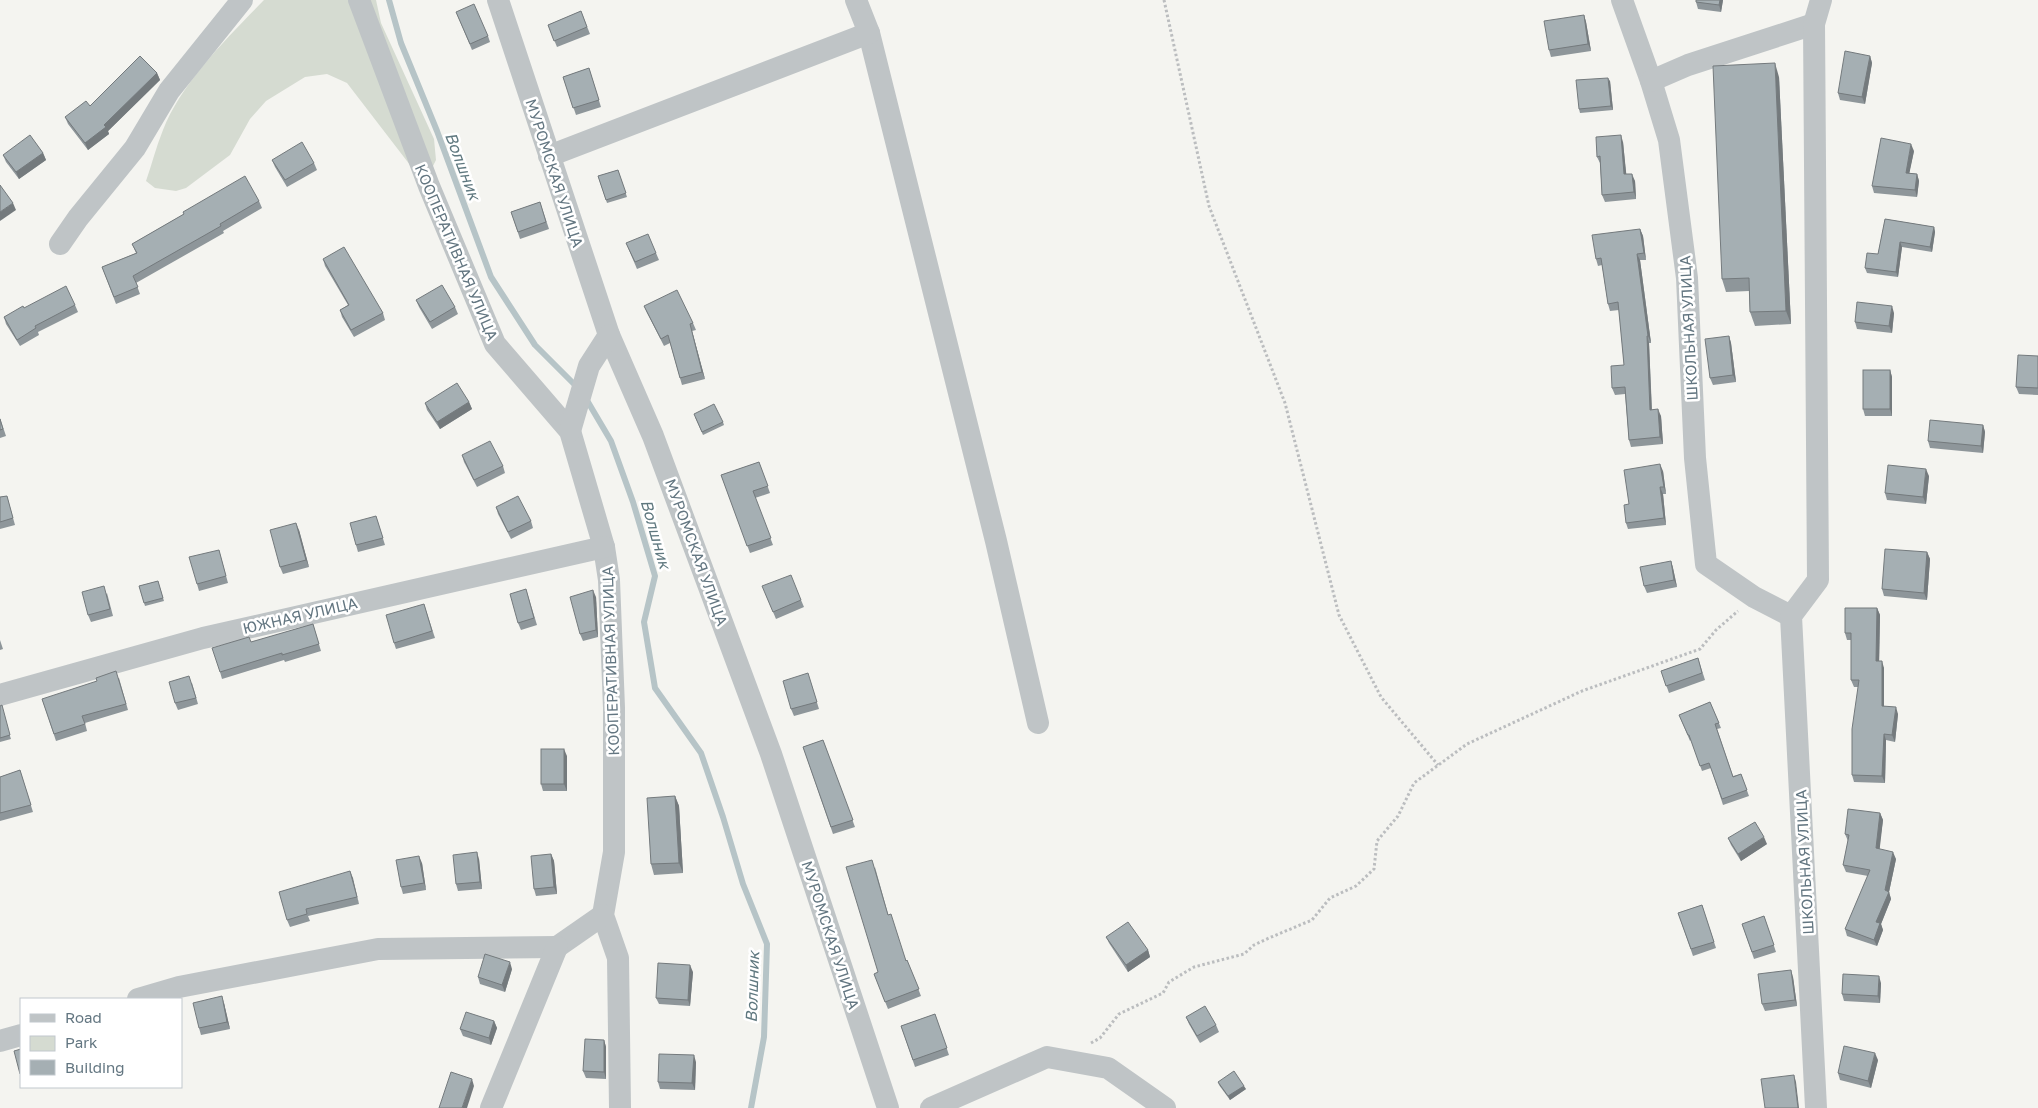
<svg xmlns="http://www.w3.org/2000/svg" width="2038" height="1108" font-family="'Golos Text',sans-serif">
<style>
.green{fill:#d5dbd1}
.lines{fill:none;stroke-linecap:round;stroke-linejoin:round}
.stream{stroke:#b6c4c7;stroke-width:6}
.path{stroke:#bbbdbf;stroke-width:3;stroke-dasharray:2.5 2.5;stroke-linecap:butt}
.minor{stroke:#bfc4c6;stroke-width:22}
.wall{fill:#8e969a}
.shaded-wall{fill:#747a7d}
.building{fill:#a5afb3;stroke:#747a7d}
.labels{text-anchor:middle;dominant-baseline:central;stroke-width:5;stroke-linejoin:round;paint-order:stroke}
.street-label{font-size:15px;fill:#637681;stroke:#fff}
.water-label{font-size:16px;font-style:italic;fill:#5f787f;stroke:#fff}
</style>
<rect width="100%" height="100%" fill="#f4f4f0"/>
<path class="green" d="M264 0H376L381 23 434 139 436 160 431 170 410 165 347 83 327 74 305 77 266 101 250 119 230 155 186 188 176 191 155 188 146 181C152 164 156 147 163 130 181 83 229 36 264 0Z"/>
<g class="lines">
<g class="stream">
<polyline points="389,0 401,43 437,131 491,277 535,345 578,388"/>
<polyline points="585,397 611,441 633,502 655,576 644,622 655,688 701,753 723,817 743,884 767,944 764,1037 751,1108"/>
</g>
<g class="path">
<polyline points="1164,0 1209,206 1285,403 1339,615 1381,697 1438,765"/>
<polyline points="1091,1043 1100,1038 1119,1014 1163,993 1169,982 1194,967 1244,954 1254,945 1269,938 1312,920 1330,898 1356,886 1374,869 1377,841 1398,816 1414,783 1467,744 1582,691 1700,649 1716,630 1738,611"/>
</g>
<g class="minor">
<polyline points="359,0 429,186 495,344 570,431 604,547 609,580 614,708 614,852 603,915 618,958 620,1108"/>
<polyline points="498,0 609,335 653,436 771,754 888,1108"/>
<polyline points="1622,0 1651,81 1669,140 1687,278 1695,458 1706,564 1754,597 1791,616"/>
<polyline points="869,33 996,541 1038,723"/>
<polyline points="1651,81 1688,65 1814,24"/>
<polyline points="549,156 869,33 856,0"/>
<polyline points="60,244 78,218 135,148 169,91 242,0"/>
<polyline points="570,431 589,366 609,335"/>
<polyline points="0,695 203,638 604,547"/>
<polyline points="557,947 603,915"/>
<polyline points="138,999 179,987 378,949 557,947"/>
<polyline points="0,1041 21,1035"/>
<polyline points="491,1108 557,947"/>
<polyline points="931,1108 1047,1057 1108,1068 1165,1108"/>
<polyline points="1816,1108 1791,616 1818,580 1814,24 1821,0"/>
</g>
</g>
<g class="wall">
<polygon points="1696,0 1723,0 1721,12 1698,9 1696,2"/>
<polygon points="581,11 590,34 557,47 548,25"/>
<polygon points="456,12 488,36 490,42 472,50"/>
<polygon points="1584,15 1586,22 1591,51 1551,57 1549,50"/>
<polygon points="1870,56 1872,63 1865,104 1840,100 1838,93"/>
<polygon points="589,68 601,107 576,115 563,77"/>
<polygon points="157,73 160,80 108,131 109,134 88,150 68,124 65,117 90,106"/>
<polygon points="1779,77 1791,324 1755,326 1750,312 1749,291 1726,292 1722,279"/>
<polygon points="1610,81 1613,110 1580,113 1579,109"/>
<polygon points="1623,142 1626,174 1635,181 1636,199 1605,202 1602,195 1600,163 1597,157"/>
<polygon points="1914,151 1909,173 1917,174 1919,181 1917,197 1874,193 1872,186"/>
<polygon points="43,153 46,160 19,179 6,162 3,155"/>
<polygon points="272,160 314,163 317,170 287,187 275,167"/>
<polygon points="618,170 627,197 607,203 598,176"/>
<polygon points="259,201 262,208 223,231 224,233 136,283 140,294 116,304 102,267 136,253 132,244 184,214 183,212"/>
<polygon points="540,202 549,229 520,239 511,212"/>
<polygon points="1885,219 1934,227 1935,232 1932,252 1902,247 1898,277 1867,273 1865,268 1878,254"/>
<polygon points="1640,229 1643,236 1646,260 1640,260 1651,343 1649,343 1652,410 1661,416 1663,444 1631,447 1629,440 1625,394 1615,395 1612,388 1624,365 1619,310 1610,311 1608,304 1602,265 1598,266 1596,259"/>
<polygon points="626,243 656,253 659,260 637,269"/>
<polygon points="323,259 383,313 385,320 354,337 342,317 340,310 348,305 325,266"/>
<polygon points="416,300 455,307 458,314 432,329 419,307"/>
<polygon points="75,305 78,312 38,332 39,335 20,346 6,324 4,317 24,308"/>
<polygon points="644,306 693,323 696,330 692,331 705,379 682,385 670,343 664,346 647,313"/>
<polygon points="1894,313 1892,333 1857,329 1855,322"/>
<polygon points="1729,336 1731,343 1736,382 1713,385 1710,378"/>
<polygon points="2038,356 2038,395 2019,394 2016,387"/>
<polygon points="1890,370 1892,377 1892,416 1865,416 1863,409"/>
<polygon points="469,402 472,409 440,429 427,410 425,403"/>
<polygon points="695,417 723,422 724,425 703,435"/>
<polygon points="0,418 6,436 0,438"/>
<polygon points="1983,425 1985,432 1983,453 1930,448 1928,441"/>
<polygon points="462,455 503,466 505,473 477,487 464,462"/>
<polygon points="759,462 770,493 755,498 773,545 750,553 721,475"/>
<polygon points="1663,471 1666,494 1663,494 1666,525 1628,529 1626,523 1629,504"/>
<polygon points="1929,476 1926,504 1887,500 1885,493"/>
<polygon points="7,496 15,525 0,529 0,497"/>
<polygon points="496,507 531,521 533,528 511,539 498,514"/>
<polygon points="376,516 385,545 358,552 356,545"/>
<polygon points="299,530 309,567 283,574 280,567"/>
<polygon points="219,550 228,583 199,591 197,584"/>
<polygon points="1927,552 1930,559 1927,600 1884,596 1882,589"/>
<polygon points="1671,561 1673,568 1677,587 1647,593 1644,586"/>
<polygon points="158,581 164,601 145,606 139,586"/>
<polygon points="526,589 537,625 521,630 518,623"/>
<polygon points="107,593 113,616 91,622 88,615"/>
<polygon points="765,593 801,600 804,607 776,619"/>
<polygon points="596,597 598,637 583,641 580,634"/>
<polygon points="424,604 435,638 396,649 394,643"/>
<polygon points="1877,608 1880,615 1879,661 1884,668 1884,706 1898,714 1895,742 1886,740 1885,783 1854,782 1852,775 1858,687 1854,687 1851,680 1851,640 1847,640 1845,633"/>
<polygon points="313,624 321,651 285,662 284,660 222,679 220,672 251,642"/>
<polygon points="0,640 3,649 0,650"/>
<polygon points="1698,658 1705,680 1669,693 1661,671"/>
<polygon points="119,678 128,710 85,723 87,731 56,741 42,699"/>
<polygon points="810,680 819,709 794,716 791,709"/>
<polygon points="192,683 198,704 178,710 175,703"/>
<polygon points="1710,702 1721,728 1717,729 1733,776 1741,774 1749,796 1723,805 1711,768 1702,771 1691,740 1690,741 1679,715"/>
<polygon points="0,706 11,739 0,742"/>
<polygon points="823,740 855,827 833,834 803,747"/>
<polygon points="567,756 567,791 543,791 541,784"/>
<polygon points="20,770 33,812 0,821 0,777"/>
<polygon points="675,796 679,806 683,873 654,875 651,864"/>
<polygon points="1880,813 1883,820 1879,849 1896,859 1889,892 1891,899 1881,924 1883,930 1877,946 1847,936 1845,929 1868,876 1846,872 1843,865 1848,841 1845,834"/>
<polygon points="1728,838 1767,844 1741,861 1731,845"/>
<polygon points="551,854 554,861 557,894 536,896 534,889"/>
<polygon points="479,859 482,889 458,891 456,884"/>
<polygon points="422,863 426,890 403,894 401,887"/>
<polygon points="875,867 888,914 906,961 907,960 921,996 888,1009 874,974 878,972"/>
<polygon points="350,871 359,904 308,916 310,921 290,927 287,920"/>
<polygon points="1702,905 1716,948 1693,956 1678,913"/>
<polygon points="1764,916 1776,952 1754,959 1742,924"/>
<polygon points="1106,937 1148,950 1150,957 1128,972 1109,943"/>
<polygon points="512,969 505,992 480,984 478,977"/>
<polygon points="693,972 690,1006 659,1004 656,998"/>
<polygon points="1793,977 1797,1006 1765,1011 1762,1004"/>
<polygon points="1881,983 1880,1003 1844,1001 1842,994"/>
<polygon points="224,1003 230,1029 201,1035 199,1028"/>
<polygon points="935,1014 949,1055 915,1067 901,1026"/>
<polygon points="1186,1017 1216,1025 1219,1032 1200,1043 1189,1024"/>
<polygon points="494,1021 497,1028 491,1045 463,1036 460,1029"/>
<polygon points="604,1040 606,1047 606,1079 586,1078 583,1071"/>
<polygon points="1878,1060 1871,1088 1840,1080 1838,1073"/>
<polygon points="696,1062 695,1090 660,1089 658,1082"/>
<polygon points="1218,1082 1246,1089 1230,1100 1219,1085"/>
</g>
<g class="shaded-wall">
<polygon points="1720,0 1723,0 1721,12 1719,5"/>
<polygon points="1584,15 1586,22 1591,51 1588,44"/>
<polygon points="1870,56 1872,63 1865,104 1862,97"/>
<polygon points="1775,63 1779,77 1791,324 1786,311"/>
<polygon points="157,73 160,80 108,131 109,134 88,150 85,143"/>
<polygon points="1608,78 1610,81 1613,110 1611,106"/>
<polygon points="1621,135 1623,142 1627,181 1624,174"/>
<polygon points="1911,144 1914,151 1908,180 1906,173"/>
<polygon points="43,153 46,160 19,179 16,172"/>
<polygon points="1632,174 1635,181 1636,199 1634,192"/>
<polygon points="1917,174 1919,181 1917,197 1915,190"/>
<polygon points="13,203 16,210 0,221 0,212"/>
<polygon points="1934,227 1935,232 1932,252 1930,247"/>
<polygon points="1640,229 1643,236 1646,260 1644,253"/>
<polygon points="1900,242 1902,247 1898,277 1896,272"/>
<polygon points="1637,254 1640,260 1651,343 1648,336"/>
<polygon points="1892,306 1894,313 1892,333 1889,326"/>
<polygon points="690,324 692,331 705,379 702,372"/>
<polygon points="1647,336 1649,343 1652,417 1650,410"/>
<polygon points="1729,336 1731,343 1736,382 1733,375"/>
<polygon points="1890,370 1892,377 1892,416 1890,409"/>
<polygon points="469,402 472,409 440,429 437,422"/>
<polygon points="1658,409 1661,416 1663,444 1660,437"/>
<polygon points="1983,425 1985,432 1983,453 1981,446"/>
<polygon points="1660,464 1663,471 1666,494 1664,487"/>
<polygon points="1926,469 1929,476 1926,504 1923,497"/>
<polygon points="1660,487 1663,494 1666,525 1664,518"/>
<polygon points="296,523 299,530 309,567 306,560"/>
<polygon points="1927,552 1930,559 1927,600 1924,593"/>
<polygon points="1671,561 1673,568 1677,587 1674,580"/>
<polygon points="593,590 596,597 598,637 596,630"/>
<polygon points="1877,608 1880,615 1879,668 1876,661"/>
<polygon points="1882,661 1884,668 1884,713 1882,706"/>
<polygon points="1896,707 1898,714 1895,742 1892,735"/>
<polygon points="1884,734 1886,740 1885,783 1882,776"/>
<polygon points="564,749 567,756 567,791 564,784"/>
<polygon points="675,796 679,806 683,873 679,863"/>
<polygon points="1880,813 1883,820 1879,855 1876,848"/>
<polygon points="1764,837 1767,844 1741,861 1738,854"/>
<polygon points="477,852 479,859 482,889 480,882"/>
<polygon points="1893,852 1896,859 1889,892 1891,899 1881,924 1883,930 1877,946 1874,940 1876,922 1885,890"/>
<polygon points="551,854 554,861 557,894 554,887"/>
<polygon points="419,856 422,863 426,890 424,883"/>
<polygon points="350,871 353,878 359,904 357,897"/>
<polygon points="1148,950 1150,957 1128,972 1126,965"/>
<polygon points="510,962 512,969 505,992 502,985"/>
<polygon points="690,965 693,972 690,1006 688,1000"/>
<polygon points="1791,970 1793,977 1797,1006 1795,1000"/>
<polygon points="1879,976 1881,983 1880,1003 1878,996"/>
<polygon points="222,996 224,1003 230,1029 227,1022"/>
<polygon points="494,1021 497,1028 491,1045 489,1038"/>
<polygon points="604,1040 606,1047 606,1079 604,1072"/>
<polygon points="1875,1053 1878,1060 1871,1088 1868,1081"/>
<polygon points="694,1055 696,1062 695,1090 692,1083"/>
<polygon points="1794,1075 1796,1082 1799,1108 1798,1108"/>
<polygon points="472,1079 474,1086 467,1108 462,1108"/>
<polygon points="1244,1086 1246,1089 1230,1100 1228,1096"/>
</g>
<g class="building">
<polygon points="1696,0 1720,0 1719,5 1696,2"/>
<polygon points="474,4 488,36 470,44 456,12"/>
<polygon points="581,11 587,27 554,41 548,25"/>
<polygon points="1584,15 1588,44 1549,50 1544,21"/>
<polygon points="1845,51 1870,56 1862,97 1838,93"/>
<polygon points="140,56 157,73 104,125 106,127 85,143 65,117 86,101 90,106"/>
<polygon points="1775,63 1786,311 1750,312 1749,278 1722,279 1713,66"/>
<polygon points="589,68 599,100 573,108 563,77"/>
<polygon points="1608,78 1611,106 1579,109 1576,80"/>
<polygon points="30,135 43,153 16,172 3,155"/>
<polygon points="1621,135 1624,174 1632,174 1634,192 1602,195 1600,156 1597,157 1596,137"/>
<polygon points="1881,138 1911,144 1906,173 1917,174 1915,190 1872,186"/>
<polygon points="302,142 314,163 285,180 272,160"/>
<polygon points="618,170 626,193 606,200 598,176"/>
<polygon points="245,176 259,201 220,224 221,226 133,276 138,287 114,297 102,267 137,253 132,244 184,214 183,212"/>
<polygon points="0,185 13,203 0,212"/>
<polygon points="540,202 546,222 518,232 511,212"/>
<polygon points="1885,219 1934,227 1930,247 1900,242 1896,272 1865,268 1867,253 1878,254"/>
<polygon points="1640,229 1644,253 1637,254 1648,336 1647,336 1650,410 1658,409 1660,437 1629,440 1625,387 1612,388 1611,366 1624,365 1618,302 1608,304 1601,258 1596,259 1592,235"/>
<polygon points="648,234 656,253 635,262 626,243"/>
<polygon points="344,247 383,313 351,330 340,310 349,305 323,259"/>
<polygon points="442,285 455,307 430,322 416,300"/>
<polygon points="66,286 75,305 35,326 36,328 17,340 4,317 23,306 24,308"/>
<polygon points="677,290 693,323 690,324 702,372 680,378 668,335 661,339 644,306"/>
<polygon points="1857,302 1892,306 1889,326 1855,322"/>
<polygon points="1729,336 1733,375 1710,378 1705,339"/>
<polygon points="2018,355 2038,356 2038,388 2016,387"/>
<rect x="1863" y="370" width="27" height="39"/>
<polygon points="457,383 469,402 437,422 425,403"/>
<polygon points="714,404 723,422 702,432 694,414"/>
<polygon points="0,419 3,429 0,430"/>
<polygon points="1930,420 1983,425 1981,446 1928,441"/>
<polygon points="490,441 503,466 474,480 462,455"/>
<polygon points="759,462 768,486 753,491 771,538 747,546 721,475"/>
<polygon points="1660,464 1664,487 1660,487 1664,518 1626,523 1624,505 1629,504 1624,470"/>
<polygon points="1888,465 1926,469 1923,497 1885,493"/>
<polygon points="7,496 13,518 0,522 0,497"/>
<polygon points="518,496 531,521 508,532 496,507"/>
<polygon points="376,516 383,538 356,545 350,523"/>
<polygon points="296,523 306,560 280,567 270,530"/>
<polygon points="1885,549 1927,552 1924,593 1882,589"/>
<polygon points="219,550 226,576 197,584 189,557"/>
<polygon points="1671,561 1674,580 1644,586 1640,567"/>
<polygon points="791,575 801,600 773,612 762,586"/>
<polygon points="158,581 163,598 144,603 139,586"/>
<polygon points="104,586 110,609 88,615 82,592"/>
<polygon points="526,589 534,618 518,623 510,594"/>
<polygon points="593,590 596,630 580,634 570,597"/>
<polygon points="424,604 432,631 394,643 386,615"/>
<polygon points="1845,608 1877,608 1876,661 1882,661 1882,706 1896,707 1892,735 1884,734 1882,776 1852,775 1852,729 1859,680 1851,680 1851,633 1845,633"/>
<polygon points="313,624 319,644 282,655 282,653 220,672 212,648 249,637 251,642"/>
<polygon points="1698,658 1702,673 1666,686 1661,671"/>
<polygon points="116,671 126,704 82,716 85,724 54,734 42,699 97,681 96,678"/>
<polygon points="808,673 817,702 791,709 783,681"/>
<polygon points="189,676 196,698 175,703 169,682"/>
<polygon points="1710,702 1719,723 1715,724 1733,777 1741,774 1747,790 1722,799 1709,763 1700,766 1689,735 1688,735 1679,715"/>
<polygon points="2,705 10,735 0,738 0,706"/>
<polygon points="823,740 853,820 831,827 803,747"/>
<rect x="541" y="749" width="23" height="35"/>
<polygon points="20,770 31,805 0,813 0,777"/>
<polygon points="675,796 679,863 651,864 647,798"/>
<polygon points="1848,809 1880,813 1876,848 1893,852 1885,890 1889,892 1876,922 1880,923 1874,940 1845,929 1870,870 1843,865 1849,835 1845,834"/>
<polygon points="1755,822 1764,837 1738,854 1728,838"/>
<polygon points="477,852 480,882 456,884 453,855"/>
<polygon points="551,854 554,887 534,889 531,856"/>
<polygon points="419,856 424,883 401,887 396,860"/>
<polygon points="872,860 888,915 891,914 906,961 907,960 919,989 885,1002 874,974 878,972 846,867"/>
<polygon points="350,871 357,897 306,909 307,914 287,920 279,892"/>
<polygon points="1702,905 1714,942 1691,949 1678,913"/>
<polygon points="1764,916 1774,945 1752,952 1742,924"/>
<polygon points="1128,922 1148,950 1126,965 1106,937"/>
<polygon points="485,954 510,962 502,985 478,977"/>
<polygon points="658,963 690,965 688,1000 656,998"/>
<polygon points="1791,970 1795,1000 1762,1004 1758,974"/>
<polygon points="1843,974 1879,976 1878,996 1842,994"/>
<polygon points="222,996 227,1022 199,1028 193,1003"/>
<polygon points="1205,1006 1216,1025 1197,1036 1186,1017"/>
<polygon points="466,1012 494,1021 489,1038 460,1029"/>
<polygon points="935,1014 947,1048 913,1060 901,1026"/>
<polygon points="585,1039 604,1040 604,1072 583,1071"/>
<polygon points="1844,1046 1875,1053 1868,1081 1838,1073"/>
<polygon points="21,1049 21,1074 20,1074 14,1051"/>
<polygon points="659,1054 694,1055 692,1083 658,1082"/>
<polygon points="1234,1071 1244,1086 1228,1096 1218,1082"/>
<polygon points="451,1072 472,1079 462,1108 439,1108"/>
<polygon points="1794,1075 1798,1108 1765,1108 1761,1079"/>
</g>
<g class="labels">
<g class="street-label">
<text transform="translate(555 173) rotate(72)">МУРОМСКАЯ УЛИЦА</text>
<text transform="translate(457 252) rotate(67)">КООПЕРАТИВНАЯ УЛИЦА</text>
<text transform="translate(1688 328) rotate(-93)">ШКОЛЬНАЯ УЛИЦА</text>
<text transform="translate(697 552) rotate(70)">МУРОМСКАЯ УЛИЦА</text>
<text transform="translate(300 615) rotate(-13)">ЮЖНАЯ УЛИЦА</text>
<text transform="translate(610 661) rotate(-92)">КООПЕРАТИВНАЯ УЛИЦА</text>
<text transform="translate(1804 862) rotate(-93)">ШКОЛЬНАЯ УЛИЦА</text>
<text transform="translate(831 935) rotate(72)">МУРОМСКАЯ УЛИЦА</text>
</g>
<g class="water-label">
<text transform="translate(463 166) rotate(69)">Волшник</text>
<text transform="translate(656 534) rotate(74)">Волшник</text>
<text transform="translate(752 987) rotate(-88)">Волшник</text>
</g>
</g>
<rect x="20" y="998" width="162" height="90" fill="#ffffff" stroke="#c1c8cd"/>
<rect x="30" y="1014" width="25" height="8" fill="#bfc4c6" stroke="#c1c8cd"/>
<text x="65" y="1023" font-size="15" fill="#637681">Road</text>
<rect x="30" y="1036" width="25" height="15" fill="#d5dbd1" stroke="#c1c8cd"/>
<text x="65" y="1048" font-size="15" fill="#637681">Park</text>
<rect x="30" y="1060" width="25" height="15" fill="#a5afb3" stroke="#c1c8cd"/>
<text x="65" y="1073" font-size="15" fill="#637681">Building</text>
</svg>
